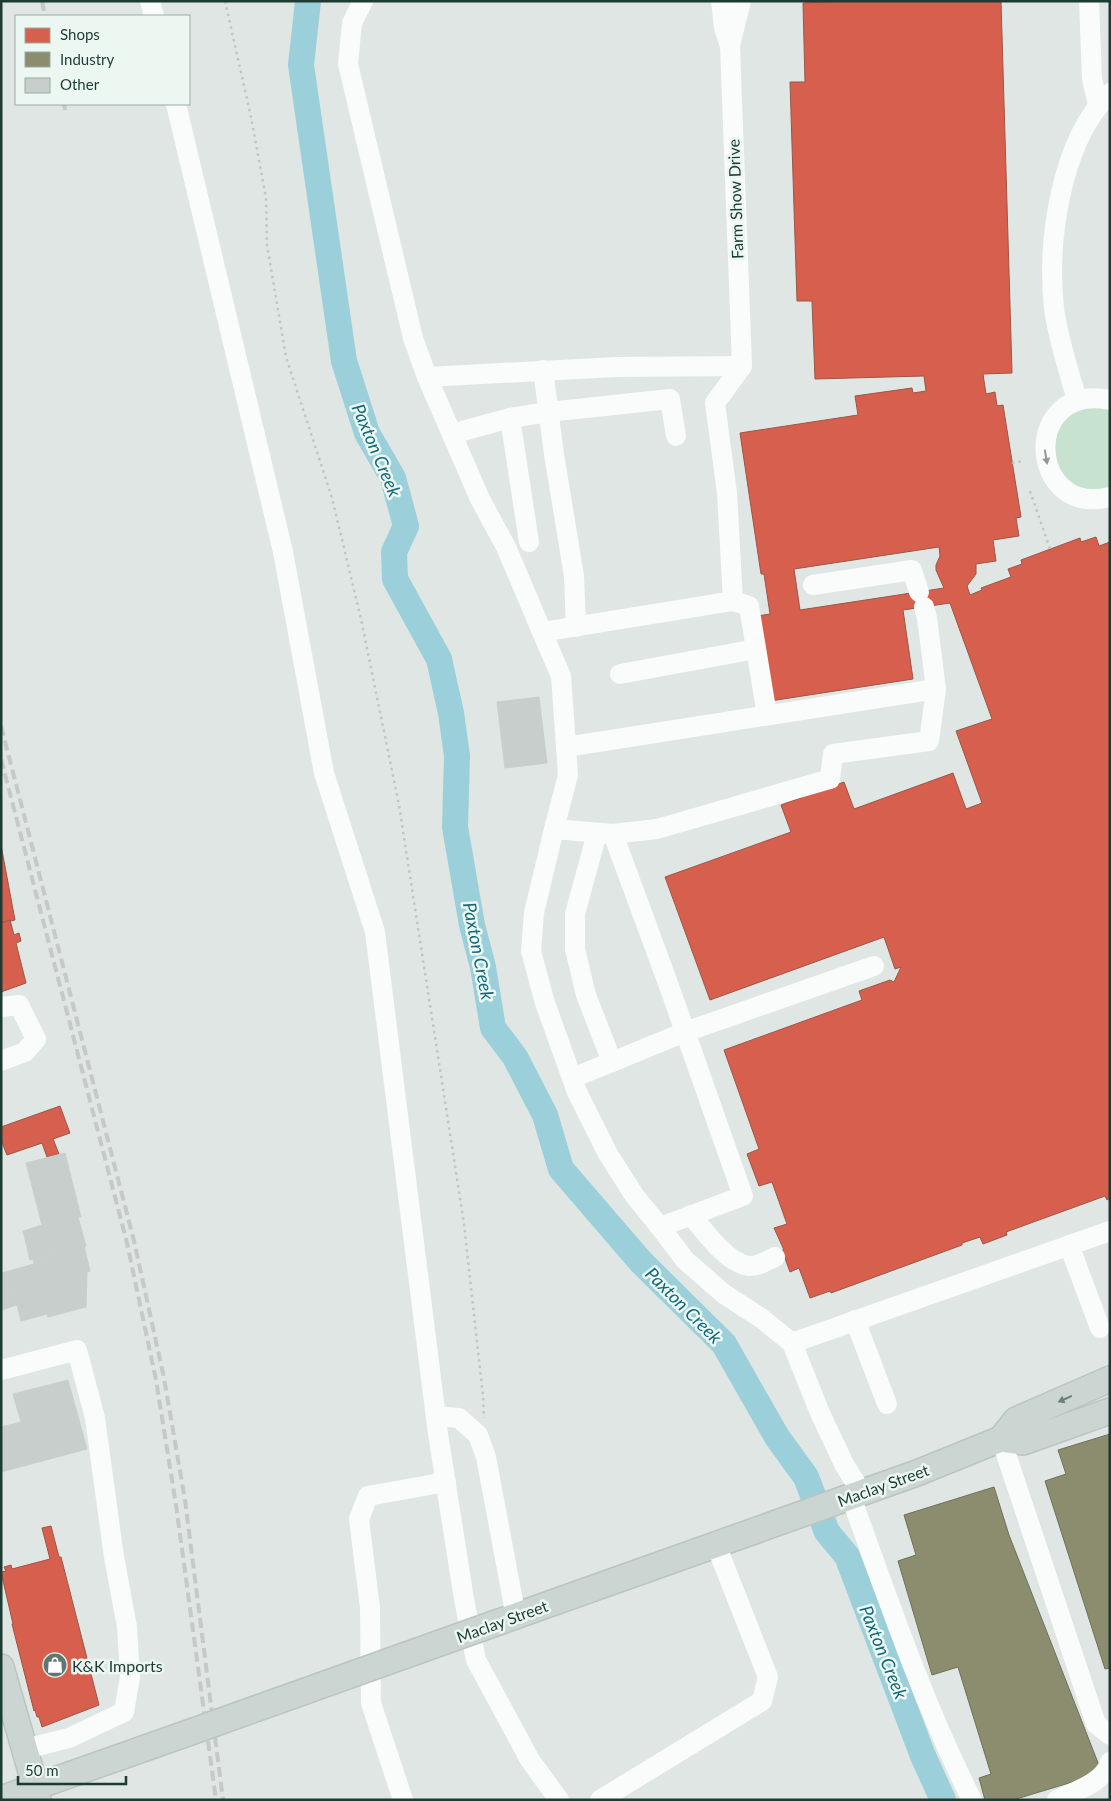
<svg xmlns="http://www.w3.org/2000/svg" width="1111" height="1801" font-family="Lato,sans-serif">
<style>
.green{fill:#c7e2cf}
.shops{fill:#d6604d;stroke:#9e5545;fill-rule:evenodd}
.industry{fill:#8c8c6e;stroke:#6b735c}
.lines{fill:none;stroke-linecap:round;stroke-linejoin:round}
.river{stroke:#9bd0da;stroke-width:26}
.building{fill:#c7cecb;stroke:#c8cfcc}
.major-casing{stroke:#bac4c0;stroke-width:28}
.path{stroke:#bdc8c5;stroke-width:2.5;stroke-dasharray:2.5 4;stroke-linecap:butt}
.minor{stroke:#fafbfb;stroke-width:20}
.major{stroke:#cbd5d2;stroke-width:25}
.rail{stroke:#c5c9c8;stroke-width:4;stroke-dasharray:10 5;stroke-linecap:butt}
.major-bridge-casing{stroke:#bac4c0;stroke-width:28;stroke-linecap:butt}
.major-bridge{stroke:#cbd5d2;stroke-width:25}
.oneway{fill:#8c9a97}
.oneway2{fill:#6b807b}
.labels{text-anchor:middle;dominant-baseline:central;stroke-width:5;stroke-linejoin:round;paint-order:stroke}
.street-label{font-size:16px;fill:#1d3a33;stroke:#ecf7f2}
.poi-label{font-size:16px;fill:#1d3a33;stroke:#ecf7f2;text-anchor:start}
.water-label{font-size:18px;font-style:italic;fill:#12687b;stroke:#ecf7f2}
</style>
<rect width="100%" height="100%" fill="#e0e6e3"/>
<path class="green" d="M1102 408 1110 410V487C1057 505 1032 427 1083 409 1089 408 1096 408 1102 408Z"/>
<g class="shops">
<path d="M844 1H1001L1012 373 983 374 986 394 995 392 997 406 1003 405 1021 517 1016 518 1019 536 993 540 996 561 976 564V574L967 586 970 595 982 590 981 588 1011 577 1008 569 1022 564 1021 560 1080 538 1081 542 1096 537 1099 546 1110 542V1198L1107 1200 1105 1196 1006 1232 1007 1235 983 1244 980 1237 962 1243V1245L831 1293 830 1291 810 1298 799 1268 790 1272 782 1250H784L774 1228 787 1224 772 1182 759 1186 747 1154 759 1149 724 1050 862 1000 859 991 890 980 894 982 901 967 895 969 884 937 710 1000 665 877 791 832 781 805 844 782 854 809 953 773 966 809 982 803 956 731 992 719 950 603 903 610 913 679 770 701 757 616 770 614 764 574H761L740 433 858 415 855 396 912 388 913 393 926 391 924 376 815 379 812 301H797L790 82H805L803 3ZM939 547 940 556 936 565V570L944 588 800 610 794 569Z"/>
<polygon points="1,845 15,920 1,923"/>
<polygon points="10,920 14,935 19,933 21,941 16,943 26,983 1,992 1,923"/>
<polygon points="60,1106 70,1133 53,1139 59,1154 47,1157 42,1143 7,1155 1,1140 1,1127"/>
<polygon points="51,1526 59,1557 61,1557 99,1705 42,1727 39,1717 37,1717 35,1710 34,1711 12,1624 13,1624 1,1572 6,1571 4,1567 11,1565 12,1569 50,1559 42,1528"/>
</g>
<g class="industry">
<polygon points="1110,1434 1110,1668 1105,1669 1045,1481 1066,1474 1058,1450"/>
<polygon points="994,1487 1009,1535 1102,1773 1013,1800 985,1800 979,1778 991,1774 958,1667 932,1675 898,1561 916,1555 904,1515"/>
</g>
<g class="lines">
<polyline class="river" points="308,1 301,65 344,361 367,433 393,478 406,526 394,552 395,579 439,659 451,713 457,756 455,827 472,925 483,967 493,1028 515,1057 545,1115 561,1169 641,1262 724,1344 777,1437 806,1477 827,1532 847,1556 923,1756 943,1800"/>
</g>
<g class="building">
<polygon points="539,697 547,763 505,768 497,702"/>
<polygon points="65,1153 81,1217 78,1217 86,1246 30,1260 23,1231 42,1225 26,1163"/>
<polygon points="84,1246 90,1271 87,1272 86,1307 48,1317 47,1314 21,1321 9,1271 34,1264 33,1260"/>
<polygon points="9,1271 17,1305 1,1310 1,1273"/>
<polygon points="68,1380 87,1449 1,1472 1,1427 21,1422 13,1394"/>
</g>
<g class="lines">
<defs>
<g id="major">
<polyline points="1001,1439 1016,1420 1110,1379"/>
<polyline points="482,1628 917,1473 1001,1439 1023,1442 1110,1411"/>
<polyline points="1,1667 30,1768 38,1800"/>
<polyline points="1,1799 188,1733"/>
</g>
</defs>
<use href="#major" class="major-casing"/>
<g class="path">
<polyline points="225,1 251,117 266,198 267,245 286,357 332,498 361,619 399,805 464,1224 483,1396 484,1418"/>
<polyline points="1012,463 1023,461"/>
<polyline points="1030,491 1050,549"/>
</g>
<g class="minor">
<polyline points="150,1 154,16"/>
<polyline points="363,1 352,23 348,64 413,338 427,377 480,499 506,547 542,632 733,601 727,493 715,403 742,366 730,46 741,1"/>
<polyline points="721,1 724,28 730,46"/>
<polyline points="1089,1 1092,79 1098,105"/>
<polyline points="176,104 283,552 324,773 375,932 438,1434 464,1599 476,1660 530,1760 559,1800"/>
<polyline points="543,370 554,454 574,576 576,627"/>
<polyline points="427,377 616,367 742,366"/>
<path d="M1110 400C1021 382 1027 518 1110 497"/>
<path d="M1077 401C1069 370 1058 340 1054 308 1047 242 1060 142 1110 93"/>
<polyline points="510,418 529,542"/>
<polyline points="452,434 510,418 548,412 670,399 676,436"/>
<polyline points="813,585 912,570 919,592"/>
<polyline points="733,601 749,606 767,715"/>
<polyline points="924,607 927,618 936,689"/>
<polyline points="542,632 561,676 568,775 554,829 613,834 669,986 743,1196 660,1227 685,1260 724,1294 761,1318 792,1343 820,1413 844,1464 861,1492"/>
<polyline points="620,674 756,649"/>
<polyline points="566,747 936,689 929,741 833,754 830,779 657,829 613,834"/>
<polyline points="554,829 534,913 531,951 545,1003 577,1092 608,1154 634,1195 660,1227"/>
<polyline points="597,833 575,914 575,949 586,995 612,1062 685,1032 874,966"/>
<polyline points="1,1007 19,1005 36,1039 25,1052 1,1061"/>
<polyline points="572,1078 612,1062"/>
<path d="M691 1215C705 1232 727 1263 749 1266 757 1267 768 1260 775 1257"/>
<polyline points="1069,1245 1100,1328"/>
<polyline points="855,1320 887,1404"/>
<polyline points="792,1343 1110,1231"/>
<polyline points="1,1370 77,1350 95,1418 114,1557 127,1627 130,1677 124,1712 69,1738 25,1749"/>
<polyline points="436,1416 459,1418 478,1435 486,1457 513,1601 515,1617"/>
<polyline points="1001,1439 1096,1724 1110,1735"/>
<path d="M851 1497C888 1599 923 1703 972 1800"/>
<polyline points="403,1800 371,1703 370,1608 359,1519 368,1496 446,1482"/>
<polyline points="600,1800 762,1701 768,1677 716,1545"/>
<path d="M1057 1800C1075 1791 1104 1783 1110 1762"/>
</g>
<use href="#major" class="major"/>
<g class="rail">
<polyline points="42,1 45,16"/>
<polyline points="64,104 65,110"/>
<polyline points="1,726 134,1241 164,1378 185,1500 223,1800"/>
<polyline points="1,759 127,1243 156,1380 176,1505 216,1800"/>
</g>
<defs>
<polyline id="major-bridge" points="188,1733 482,1628"/>
</defs>
<use href="#major-bridge" class="major-bridge-casing"/>
<use href="#major-bridge" class="major-bridge"/>
</g>
<defs><path id="oneway-solid" d="M-6-.8H1V-3.2L6.5 0L1 3.2V.8H-6Z" transform="scale(1.25)"/></defs>
<use class="oneway" href="#oneway-solid" transform="translate(1046 457) rotate(81)"/>
<use class="oneway2" href="#oneway-solid" transform="translate(1065 1399) rotate(156)"/>
<defs>
<symbol id="shop-disc" viewBox="-11 -11 22 22"><circle r="9.5" fill="#617671" stroke="#ecf7f2"/><path d="M-5-2.5h2.3a2.7 3.5 0 0 1 5.4 0H5L5.5 6h-11ZM-1.5-2.5h3a1.5 2.3 0 0 0-3 0Z" fill="#fff"/></symbol>
</defs>
<g fill-rule="evenodd">
<use href="#shop-disc" x="41" y="1651" width="28" height="28"/>
</g>
<g class="labels">
<g class="street-label">
<text transform="translate(735 199) rotate(-92)">Farm Show Drive</text>
<text transform="translate(883 1485) rotate(-20)">Maclay Street</text>
<text transform="translate(502 1621) rotate(-20)">Maclay Street</text>
</g>
<g class="poi-label">
<text x="72" y="1665">K&amp;K Imports</text>
</g>
<g class="water-label">
<text transform="translate(377 450) rotate(67)">Paxton Creek</text>
<text transform="translate(479 951) rotate(79)">Paxton Creek</text>
<text transform="translate(684 1305) rotate(45)">Paxton Creek</text>
<text transform="translate(884 1652) rotate(68)">Paxton Creek</text>
</g>
</g>
<rect width="1111" height="1801" fill="none" stroke="#1d3a33" stroke-width="5"/>
<rect x="15" y="15" width="175" height="90" fill="#ecf7f2" stroke="#99aba6"/>
<rect x="25" y="28" width="25" height="15" fill="#d6604d" stroke="#99aba6"/>
<text x="60" y="40" font-size="15" fill="#1d3a33">Shops</text>
<rect x="25" y="52" width="25" height="15" fill="#8c8c6e" stroke="#99aba6"/>
<text x="60" y="65" font-size="15" fill="#1d3a33">Industry</text>
<rect x="25" y="78" width="25" height="15" fill="#c7cecb" stroke="#99aba6"/>
<text x="60" y="90" font-size="15" fill="#1d3a33">Other</text>
<path d="M18 1776v8h108v-8" fill="none" stroke="#1d3a33" stroke-width="2.5"/>
<text x="25" y="1776" font-size="15" fill="#1d3a33" stroke="#ecf7f2" stroke-width="4" paint-order="stroke">50 m</text>
</svg>
